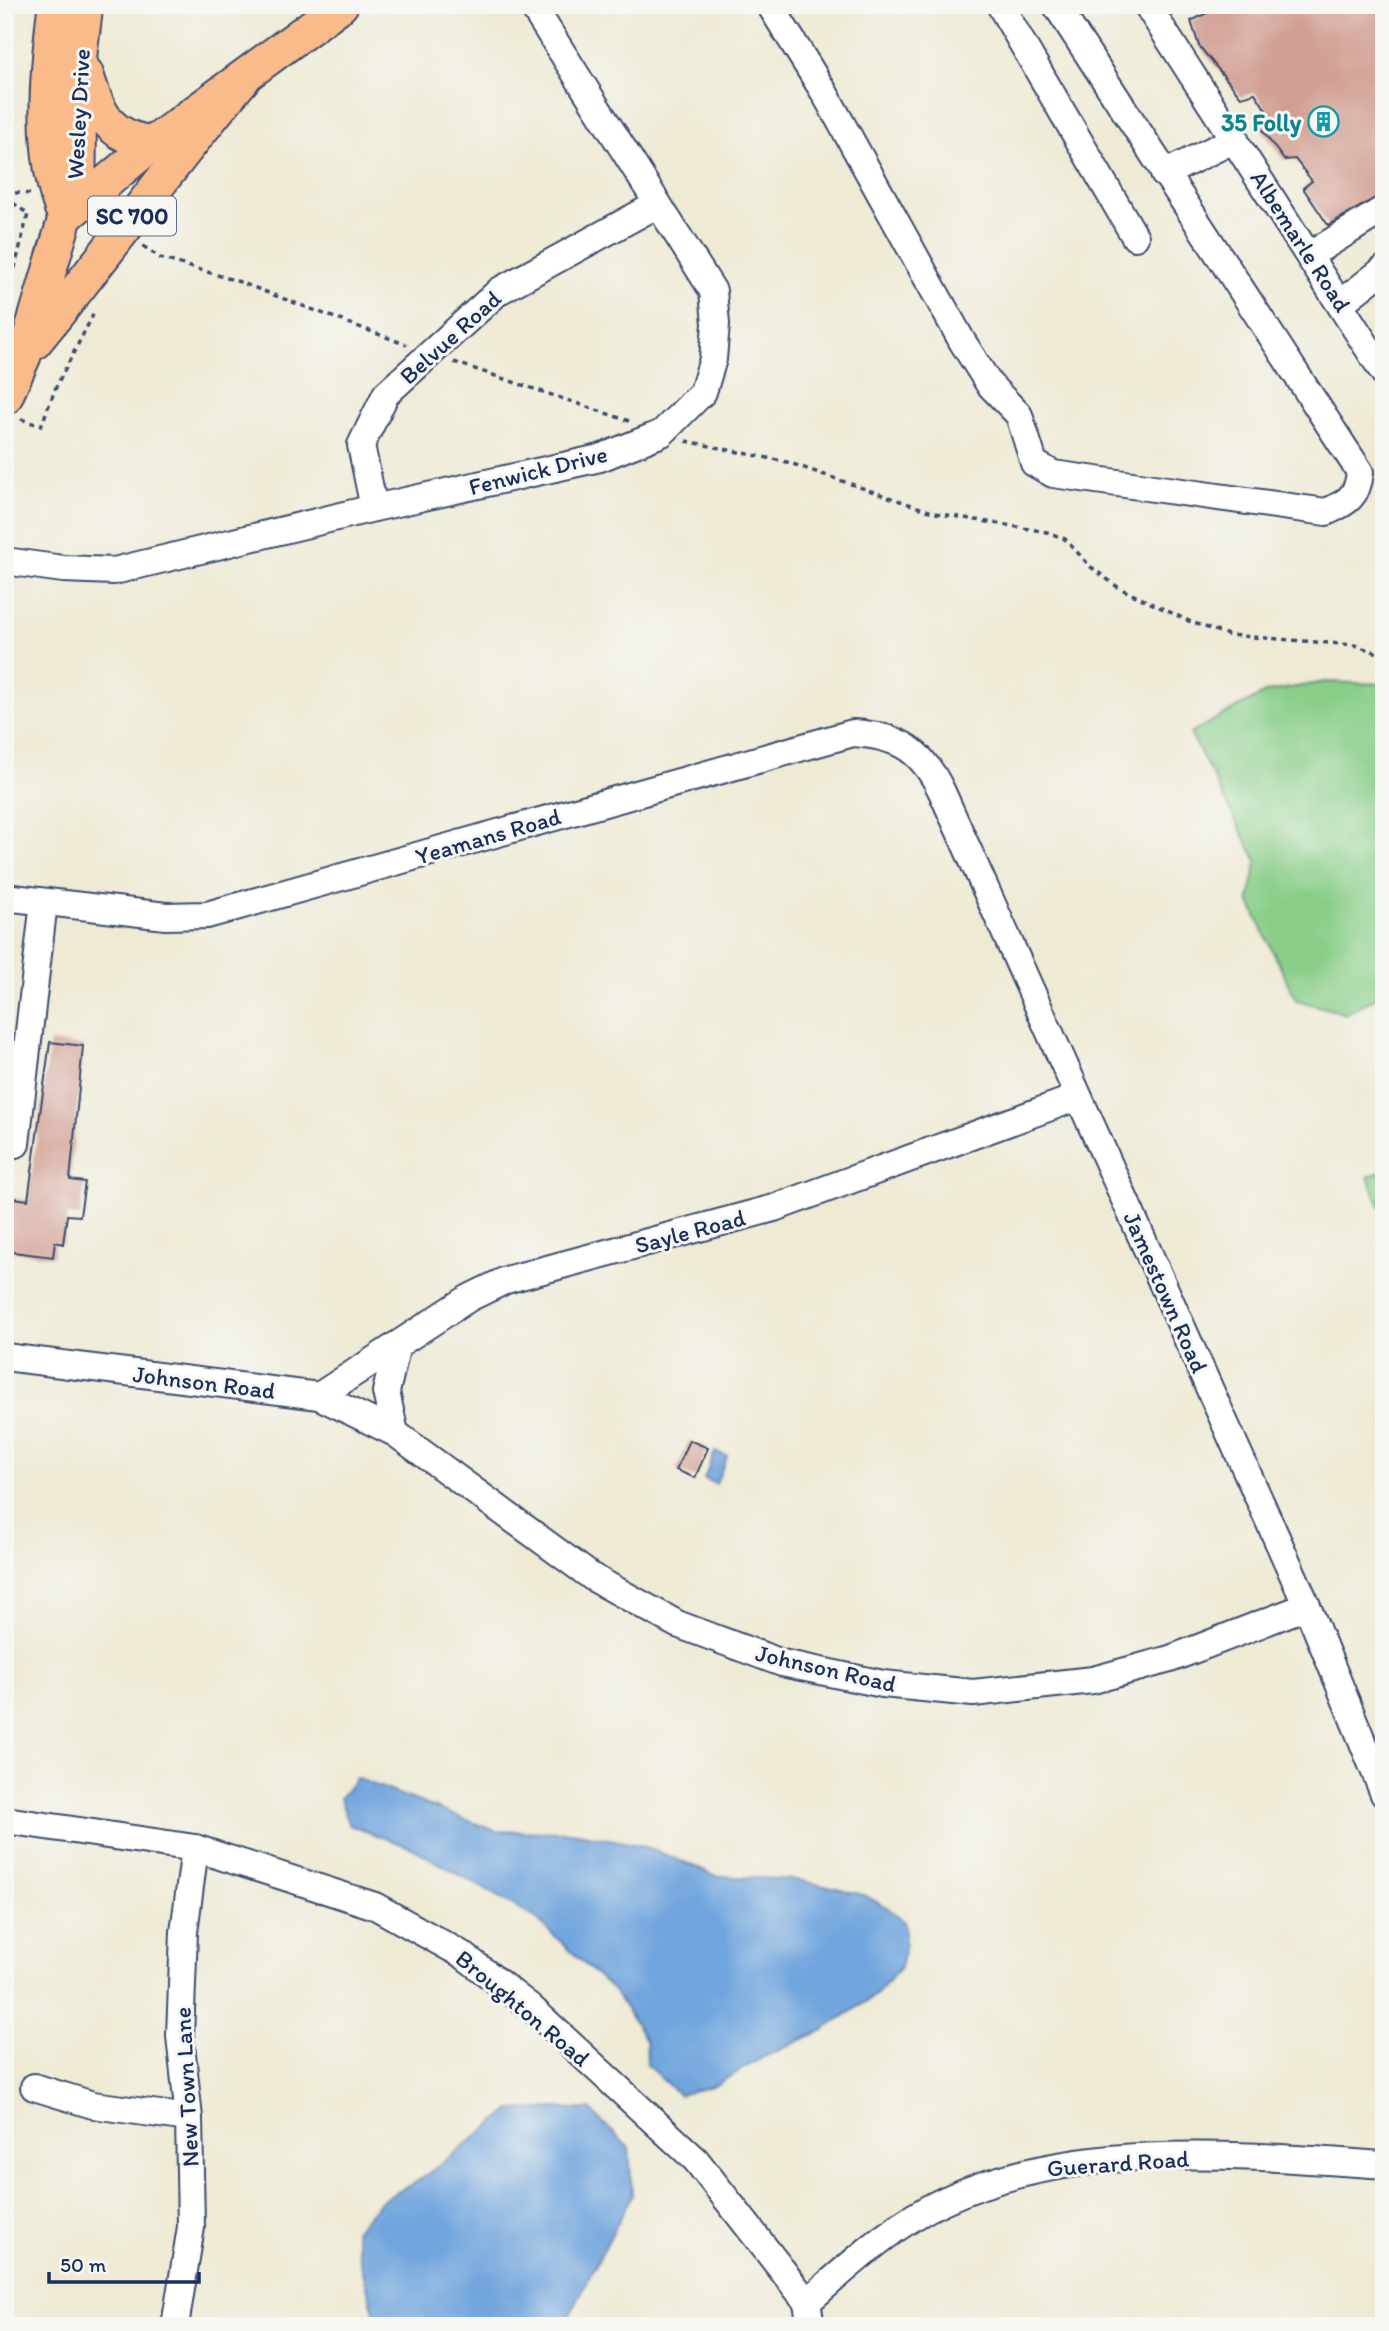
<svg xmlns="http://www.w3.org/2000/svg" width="1389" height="2331" font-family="Itim,sans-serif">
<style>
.green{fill:#88ce88;stroke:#527e73;stroke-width:2}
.water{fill:#71a5dd;stroke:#466a9e;stroke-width:2}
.building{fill:#d29f93}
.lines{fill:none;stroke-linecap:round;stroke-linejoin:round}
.minor-casing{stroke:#3b4b70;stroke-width:30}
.major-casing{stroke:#3b4b70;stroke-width:37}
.path{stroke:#3b4b70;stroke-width:3.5;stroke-dasharray:5 5;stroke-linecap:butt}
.minor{stroke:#fff;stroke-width:26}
.major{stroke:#fabb8b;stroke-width:33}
.labels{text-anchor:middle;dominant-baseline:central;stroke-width:6;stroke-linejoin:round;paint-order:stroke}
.shield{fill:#f6f6f2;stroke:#5d6b8a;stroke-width:2}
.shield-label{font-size:23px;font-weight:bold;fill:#1b2f5e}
.street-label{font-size:24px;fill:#1b2f5e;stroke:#f6f6f2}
.culture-label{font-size:24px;font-weight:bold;fill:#0d838f;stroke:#f6f6f2;text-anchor:end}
</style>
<rect width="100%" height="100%" fill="#f6f6f2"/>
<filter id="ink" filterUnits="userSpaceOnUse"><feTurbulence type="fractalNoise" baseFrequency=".0143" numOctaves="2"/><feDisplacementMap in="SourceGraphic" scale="14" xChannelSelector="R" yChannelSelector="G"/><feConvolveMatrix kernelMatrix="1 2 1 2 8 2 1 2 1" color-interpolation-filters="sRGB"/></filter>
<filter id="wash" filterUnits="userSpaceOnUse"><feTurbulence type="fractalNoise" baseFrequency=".00686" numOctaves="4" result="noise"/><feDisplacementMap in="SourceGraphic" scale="28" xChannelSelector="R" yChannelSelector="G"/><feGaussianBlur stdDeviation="1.57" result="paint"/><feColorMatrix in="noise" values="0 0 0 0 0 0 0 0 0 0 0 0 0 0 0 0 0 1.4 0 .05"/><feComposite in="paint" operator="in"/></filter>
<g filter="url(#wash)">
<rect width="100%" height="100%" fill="#eeead4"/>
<g class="green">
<polygon points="1325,682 1384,684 1384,993 1346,1014 1296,1000 1249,901 1257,861 1190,733 1267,692"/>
<polygon points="1384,1170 1384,1217 1368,1177"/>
</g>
<g class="water">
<polygon points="715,1452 727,1456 716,1484 704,1479"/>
<polygon points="356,1778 496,1831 573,1832 644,1846 717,1876 798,1880 864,1895 888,1908 905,1923 905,1949 900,1967 876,1995 823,2030 764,2057 715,2085 679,2095 647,2065 646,2040 614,1991 534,1917 412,1848 349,1825 340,1798"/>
<polygon points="559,2108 590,2110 629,2148 632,2195 564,2326 378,2326 359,2257 355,2230 381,2201 421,2179 511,2110"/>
</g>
<g id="blocks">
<g class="building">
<polygon points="1223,5 1384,5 1384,193 1328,225 1303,188 1312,181 1295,159 1284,160 1259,126 1271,118 1255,93 1241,97 1199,46 1191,21"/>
<polygon points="50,1042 83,1046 70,1180 85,1182 80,1216 67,1215 63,1244 55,1242 53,1257 5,1251 5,1197 28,1200"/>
<polygon points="689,1440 708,1448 695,1478 676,1470"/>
</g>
</g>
</g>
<g filter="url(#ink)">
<use href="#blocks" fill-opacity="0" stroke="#3b4b70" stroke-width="2"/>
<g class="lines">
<defs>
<g id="minor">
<path d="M770 5 824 92 962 341 989 384 1019 415 1034 463 1053 474 1326 512C1347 503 1358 496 1360 472L1056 5"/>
<polyline points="1000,5 1135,237"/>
<polyline points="1147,5 1384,373"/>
<polyline points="1164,174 1235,139"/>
<polyline points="1310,255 1384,209"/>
<polyline points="1341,303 1384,269"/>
<polyline points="374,508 361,445 386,394 499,291 658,204"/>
<polyline points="5,561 63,569 114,571 374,508 600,458 662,433 703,392 713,359 716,324 713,291 532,5"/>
<path d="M5 897 166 916 207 915 853 733C900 736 922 750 942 792L1307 1606 1384 1794"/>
<polyline points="16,1144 44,902"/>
<polyline points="5,1357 319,1396 395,1433 592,1577 677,1624 782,1663 883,1684 973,1693 1093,1680 1170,1659 1307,1606"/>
<polyline points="319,1396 469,1298 506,1280 774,1208 1078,1097"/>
<polyline points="395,1433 386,1392 397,1345"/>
<polyline points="5,1820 195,1848 375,1906 463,1955 529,2006 696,2160 807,2302 811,2326"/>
<polyline points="34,2087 93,2105 189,2118"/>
<path d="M807 2302C849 2266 892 2225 943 2201 1075 2139 1242 2155 1384 2165"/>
<polyline points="175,2326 191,2227 189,2118 180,2036 184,1932 195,1848"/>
</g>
<g id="major">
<path d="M55 5C47 70 38 156 65 217"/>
<path d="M86 73C99 113 107 137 153 143"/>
<polyline points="65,217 153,143 341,5"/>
<path d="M34 343C106 256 171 164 244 78"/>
<polyline points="5,398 24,356 79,171 80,54 86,5"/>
</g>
</defs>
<use href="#minor" class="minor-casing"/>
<use href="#major" class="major-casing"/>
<g class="path">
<polyline points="5,192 32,194"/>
<polyline points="5,197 28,214 15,267 5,292"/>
<polyline points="143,246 160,258 234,280 407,345"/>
<polyline points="454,362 629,421"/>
<polyline points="21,419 41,426 56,387 94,313"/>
<polyline points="686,441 787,462 935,513 1047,532 1065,539 1091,567 1119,588 1191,622 1228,635 1354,645 1384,655"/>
</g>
<use href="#minor" class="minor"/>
<use href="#major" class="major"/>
</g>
</g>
<defs>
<symbol id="building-ring" viewBox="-11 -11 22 22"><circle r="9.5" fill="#f6f6f2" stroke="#0f9aa8" stroke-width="1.5"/><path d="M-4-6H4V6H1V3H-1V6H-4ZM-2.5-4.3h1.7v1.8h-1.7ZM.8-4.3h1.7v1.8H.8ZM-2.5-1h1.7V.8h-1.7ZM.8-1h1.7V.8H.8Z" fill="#0f9aa8"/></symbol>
</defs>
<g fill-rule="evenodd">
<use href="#building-ring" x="1306" y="104" width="35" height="35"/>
</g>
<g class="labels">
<rect class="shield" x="88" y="196.5" width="88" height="39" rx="5"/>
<g class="shield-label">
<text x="132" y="216">SC 700</text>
</g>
<g class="street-label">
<text transform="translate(78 114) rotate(-87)">Wesley Drive</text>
<text transform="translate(1301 241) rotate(57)">Albemarle Road</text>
<text transform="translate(450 337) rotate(-42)">Belvue Road</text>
<text transform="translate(538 470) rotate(-14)">Fenwick Drive</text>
<text transform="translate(488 836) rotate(-16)">Yeamans Road</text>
<text transform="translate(690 1231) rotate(-15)">Sayle Road</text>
<text transform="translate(1166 1292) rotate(66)">Jamestown Road</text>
<text transform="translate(204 1382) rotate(7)">Johnson Road</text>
<text transform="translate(826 1668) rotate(13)">Johnson Road</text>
<text transform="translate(523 2008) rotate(40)">Broughton Road</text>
<text transform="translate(186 2087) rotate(-93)">New Town Lane</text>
<text transform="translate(1118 2163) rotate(-4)">Guerard Road</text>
</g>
<g class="culture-label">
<text x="1301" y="122">35 Folly</text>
</g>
</g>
<rect width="1389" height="2331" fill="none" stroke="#f6f6f2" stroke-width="28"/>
<path d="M49 2272v10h150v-10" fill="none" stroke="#1b2f5e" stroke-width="3.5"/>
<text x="60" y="2272" font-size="21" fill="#1b2f5e" stroke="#f6f6f2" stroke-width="5" paint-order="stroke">50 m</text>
</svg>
